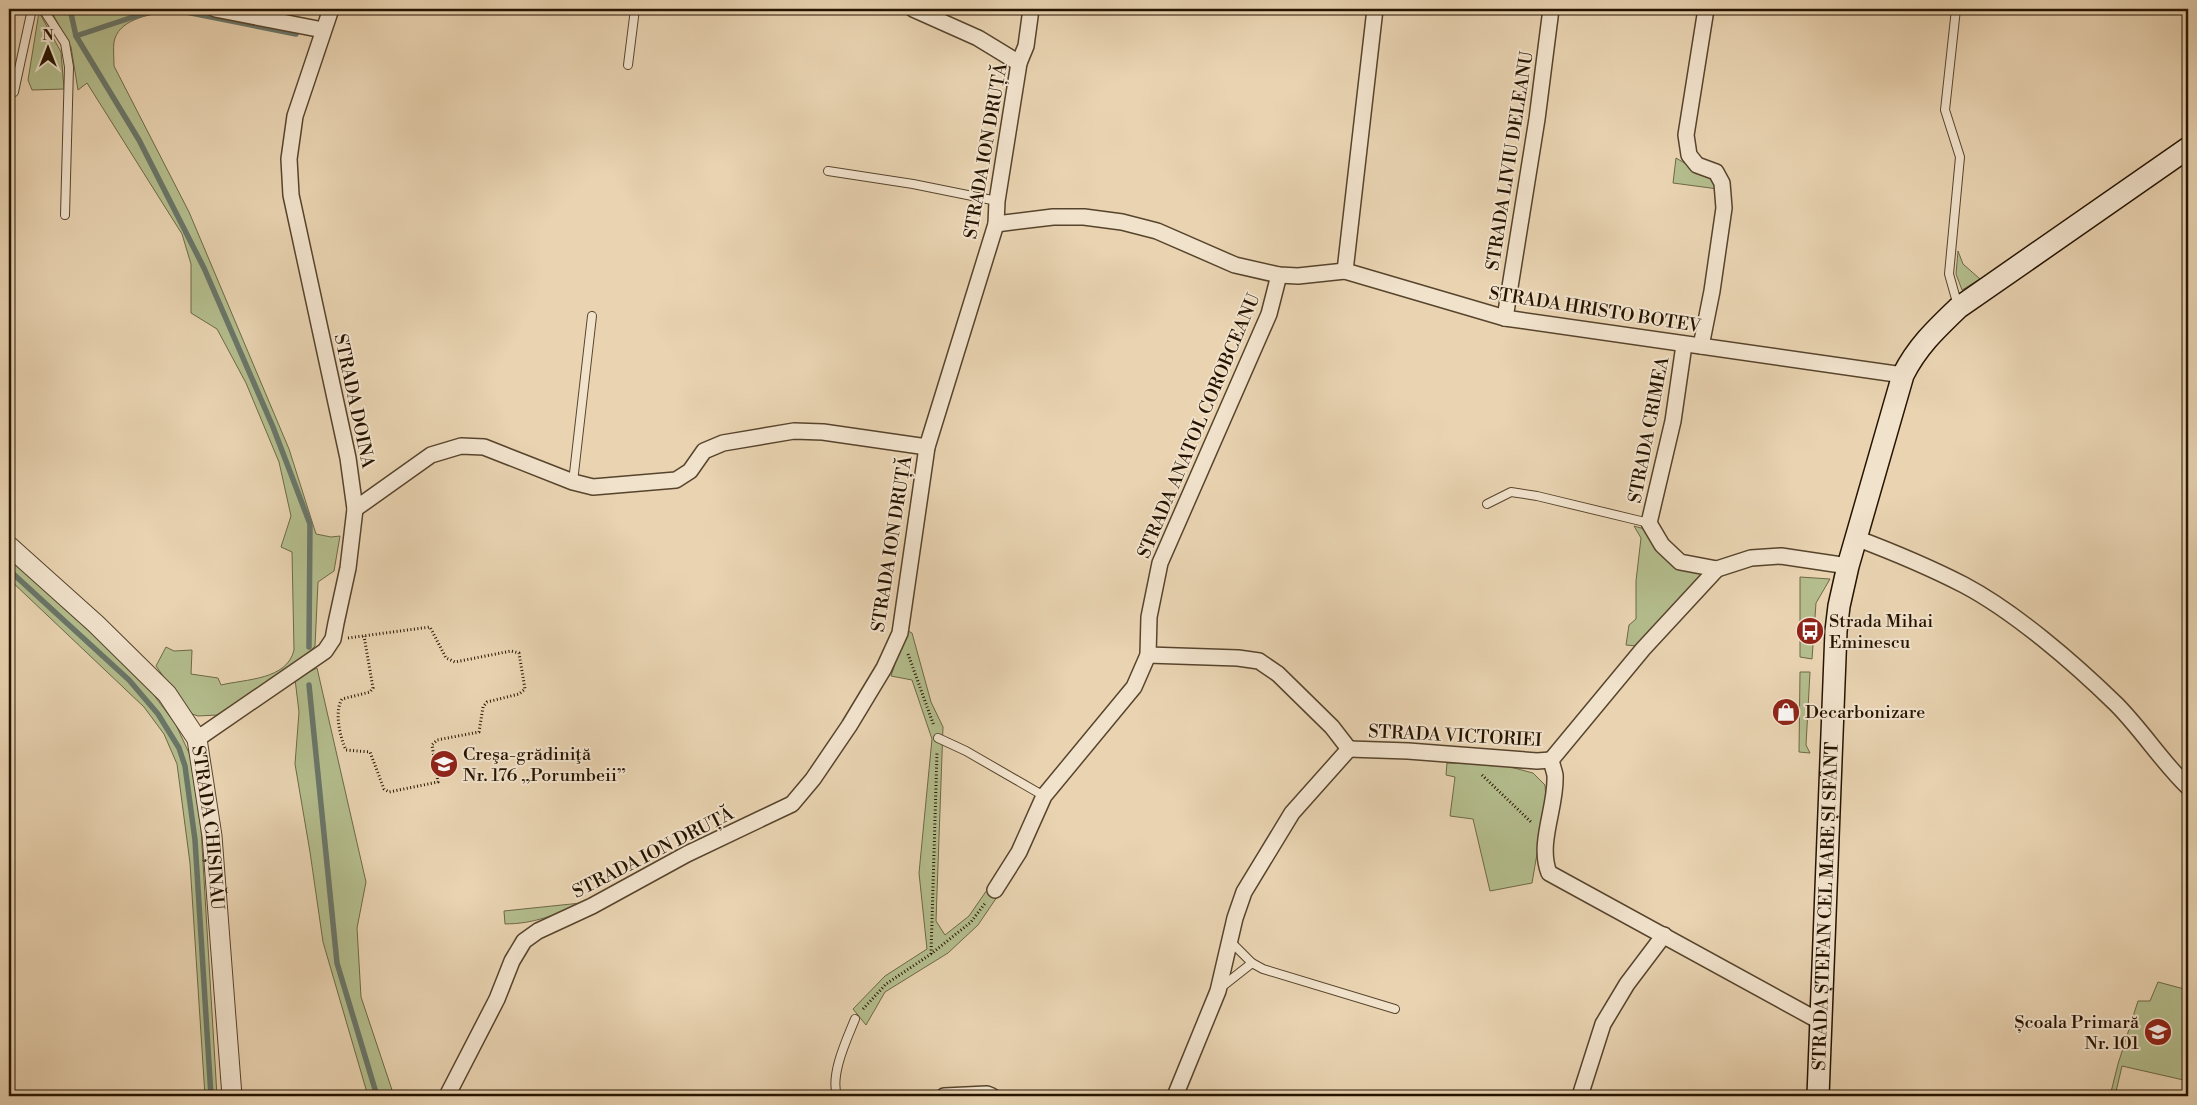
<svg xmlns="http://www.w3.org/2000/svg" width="2197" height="1105" font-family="'Libre Bodoni',serif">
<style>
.green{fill:#b4bd8d;stroke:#6d6846}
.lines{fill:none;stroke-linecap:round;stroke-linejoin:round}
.stream{stroke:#6a7669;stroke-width:5.5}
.service-casing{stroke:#57442c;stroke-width:10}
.minor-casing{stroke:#57442c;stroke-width:18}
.tertiary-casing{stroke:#57442c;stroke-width:21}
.secondary-casing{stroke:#261400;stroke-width:24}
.path{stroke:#261400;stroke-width:3;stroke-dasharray:1 2.5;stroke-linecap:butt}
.service{stroke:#f1e2cc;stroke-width:8}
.minor{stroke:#f1e2cc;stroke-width:15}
.tertiary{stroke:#f1e2cc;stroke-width:19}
.secondary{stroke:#f1e2cc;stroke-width:21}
.labels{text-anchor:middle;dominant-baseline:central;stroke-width:4;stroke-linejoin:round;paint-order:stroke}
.street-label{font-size:18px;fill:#261400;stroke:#f1e2cc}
.poi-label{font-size:18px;fill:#261400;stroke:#f1e2cc;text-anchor:start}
</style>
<rect width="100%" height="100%" fill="#e9d3b1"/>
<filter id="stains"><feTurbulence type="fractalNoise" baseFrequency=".004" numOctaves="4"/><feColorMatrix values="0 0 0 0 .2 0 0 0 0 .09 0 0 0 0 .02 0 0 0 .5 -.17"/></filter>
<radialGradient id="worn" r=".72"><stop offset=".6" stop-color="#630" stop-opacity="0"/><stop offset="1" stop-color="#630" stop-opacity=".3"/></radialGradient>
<g class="green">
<path d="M50 9H165V12C147 15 118 20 114 42 113 49 114 58 114 66L189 212 289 449 316 534 331 537 340 536 334 571 318 582 315 646 297 665 217 715 198 716 189 713 156 666 166 647 174 651 192 650 191 674 218 678 221 685C246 679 287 680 294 650L292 552 281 547 291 516 279 462 246 383 217 329 191 313V264L182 234 87 83 78 90 71 47Z"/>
<polygon points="39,12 61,52 64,89 32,90 28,80"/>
<polygon points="1676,158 1715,181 1718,189 1673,183"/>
<polygon points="1958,251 1963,264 1980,279 1962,290 1956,274"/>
<polygon points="1634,526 1648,530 1664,556 1701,574 1637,646 1626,645 1629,625 1636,619 1636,581 1641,538"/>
<polygon points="9,558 114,654 151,691 176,725 190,755 201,829 217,1096 205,1096 190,863 177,764 164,734 144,707 9,579"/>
<polygon points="1800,577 1830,579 1816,603 1812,659 1800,657"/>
<polygon points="906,630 912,633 931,702 943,727 936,921 945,935 969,916 989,887 999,894 978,925 948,953 885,992 866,1025 853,1009 885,976 927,949 919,873 932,739 912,680 891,676"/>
<polygon points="317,668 366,882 357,928 361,997 394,1096 368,1096 323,942 310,852 295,764 299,712 295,679"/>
<polygon points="1800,672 1810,672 1806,745 1810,753 1799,752"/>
<polygon points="1447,763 1499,764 1533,773 1545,785 1546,801 1532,883 1490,891 1473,819 1450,816 1455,777 1446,775"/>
<path d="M581 903C556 915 533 924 505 924L504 911Z"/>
<polygon points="2158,982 2188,990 2188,1081 2122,1066 2115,1096 2110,1096 2118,1064 2138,1001 2150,1001"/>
</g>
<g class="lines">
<g class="stream">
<polyline points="70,9 76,36 139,140 204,268 273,427 310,524 309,647"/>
<polyline points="171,9 296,34"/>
<polyline points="348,11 350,9"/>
<polyline points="76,36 157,9"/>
<polyline points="9,570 129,680 158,714 179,748 185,766 195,840 211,1096"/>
<polyline points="309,685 337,963 377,1096"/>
</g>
<defs>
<g id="service">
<polyline points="43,9 65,43 69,67 65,215"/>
<polyline points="1956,9 1945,110 1960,157 1949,274 1958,306"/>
<polyline points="628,65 635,9"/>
<polyline points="14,92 32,9"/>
<polyline points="828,171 913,184 997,201"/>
<polyline points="573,482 592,316"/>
<polyline points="1487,504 1511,492 1537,496 1649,523"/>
<polyline points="938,738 966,751 1044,796"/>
<polyline points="1230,941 1252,963 1263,969 1395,1009"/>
<polyline points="1219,989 1252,963"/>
<path d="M837 1096C830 1074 847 1039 855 1019"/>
</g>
<g id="minor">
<polyline points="215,9 323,30"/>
<polyline points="913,9 978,38 1019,63"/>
<polyline points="996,224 1053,217 1084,217 1122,222 1157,231 1235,265 1279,275 1298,276 1345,271 1505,318 1903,375"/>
<polyline points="1345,271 1375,9"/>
<polyline points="1505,318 1537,119 1551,9"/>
<polyline points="1684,345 1673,421 1649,523 1662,545 1680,562 1717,569"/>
<polyline points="1701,346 1712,291 1724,208 1722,183 1716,172 1697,165 1689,155 1686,135 1706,9"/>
<polyline points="355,509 431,455 461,446 484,447 573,482 593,487 676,480 690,471 704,451 723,443 794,431 823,432 927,447"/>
<path d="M1856 538C1893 552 1929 567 1964 585 2015 612 2074 663 2116 704 2142 730 2162 762 2188 787"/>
<polyline points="1148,655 1238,658 1259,661 1278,674 1332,727 1349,749"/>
<polyline points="197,739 325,651 333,639 336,623 348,568 355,509 348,458 291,195 289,159 295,116 331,9"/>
<polyline points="1349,749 1408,751 1537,761 1551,760"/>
<path d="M1551 760C1552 765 1554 770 1555 775 1557 806 1537 843 1549 873L1821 1022"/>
<polyline points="1551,760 1643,649 1717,569 1751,558 1781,556 1848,566"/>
<polyline points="995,890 1019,852 1044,796 1134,687 1148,655 1149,617 1160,563 1269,314 1279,275"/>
<polyline points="447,1096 497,999 512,961 524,941 538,931 592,906 687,854 792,804 813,779 849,726 884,668 900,633 927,447 996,224 997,201 1019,63 1026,46 1031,9"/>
<polyline points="944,1096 987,1094 992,1096"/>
<polyline points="1175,1096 1218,991 1235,918 1244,892 1292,813 1349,749"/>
<polyline points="1580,1096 1603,1024 1627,984 1664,935"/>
</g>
<g id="tertiary">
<path id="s1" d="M9 546 96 624 167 694 197 739 212 836 232 1096"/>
</g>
<g id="secondary">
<path id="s2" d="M1818 1096 1836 631 1839 606 1848 566 1903 375C1917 347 1936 329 1958 308L2188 148"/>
</g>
</defs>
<use href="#service" class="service-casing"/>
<use href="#minor" class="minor-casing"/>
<use href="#tertiary" class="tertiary-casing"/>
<use href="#secondary" class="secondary-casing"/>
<g class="path">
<path d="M348 638 430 627 446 658 455 662 511 651 519 653 525 689 519 694 487 702 483 707 479 732 437 740 432 745 438 782 389 792 384 789 370 752 346 750C340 737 334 712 342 699L370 692 373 688 364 636"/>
<polyline points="908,654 934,726"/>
<polyline points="1482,775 1531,822"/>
<polyline points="931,954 937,752"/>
<polyline points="863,1009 886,984 931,954 971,922 986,902"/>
</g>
<use href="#service" class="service"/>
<use href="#minor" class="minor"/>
<use href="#tertiary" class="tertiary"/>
<use href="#secondary" class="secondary"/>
</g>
<defs>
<symbol id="bus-disc" viewBox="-11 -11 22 22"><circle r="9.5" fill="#8f2418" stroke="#f1e2cc"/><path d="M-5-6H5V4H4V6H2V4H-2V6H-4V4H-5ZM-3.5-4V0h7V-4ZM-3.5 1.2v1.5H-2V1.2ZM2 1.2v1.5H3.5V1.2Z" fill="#fff"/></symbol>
<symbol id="shop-disc" viewBox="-11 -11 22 22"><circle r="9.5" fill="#8f2418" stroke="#f1e2cc"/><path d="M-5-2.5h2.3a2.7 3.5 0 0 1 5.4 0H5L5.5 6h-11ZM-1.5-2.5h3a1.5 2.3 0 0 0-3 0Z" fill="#fff"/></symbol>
<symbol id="school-disc" viewBox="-11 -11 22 22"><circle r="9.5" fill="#8f2418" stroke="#f1e2cc"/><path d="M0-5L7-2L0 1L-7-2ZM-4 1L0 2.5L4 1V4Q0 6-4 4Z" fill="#fff"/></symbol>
</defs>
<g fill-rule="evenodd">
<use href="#bus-disc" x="1794" y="615" width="32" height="32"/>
<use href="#shop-disc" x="1770" y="696" width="32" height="32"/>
<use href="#school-disc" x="428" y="748" width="32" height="32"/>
<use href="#school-disc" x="2142" y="1016" width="32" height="32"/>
</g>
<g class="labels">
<g class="street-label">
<text transform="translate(986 151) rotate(-80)">STRADA ION DRUȚĂ</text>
<text transform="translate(1510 161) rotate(-81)">STRADA LIVIU DELEANU</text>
<text transform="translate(1595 310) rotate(9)">STRADA HRISTO BOTEV</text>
<text transform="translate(354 401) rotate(78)">STRADA DOINA</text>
<text transform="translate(1199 426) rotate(-67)">STRADA ANATOL COROBCEANU</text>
<text transform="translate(1649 430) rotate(-79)">STRADA CRIMEA</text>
<text transform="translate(892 544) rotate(-81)">STRADA ION DRUȚĂ</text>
<text transform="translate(1455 736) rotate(3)">STRADA VICTORIEI</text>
<text stroke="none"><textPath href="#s1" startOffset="360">STRADA CHIȘINĂU</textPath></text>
<text transform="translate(653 853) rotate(-27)">STRADA ION DRUȚĂ</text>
<text stroke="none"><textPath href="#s2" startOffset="190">STRADA ȘTEFAN CEL MARE ȘI SFÂNT</textPath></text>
</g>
<g class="poi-label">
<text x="1829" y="621">Strada Mihai<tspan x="1829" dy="21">Eminescu</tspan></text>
<text x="1805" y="712">Decarbonizare</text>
<text x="463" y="754">Creşa-grădiniţă<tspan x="463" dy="21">Nr. 176 „Porumbeii”</tspan></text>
<text x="2139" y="1022" text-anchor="end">Școala Primară<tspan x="2139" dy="21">Nr. 101</tspan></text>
</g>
</g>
<rect width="2197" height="1105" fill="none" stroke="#e9d3b1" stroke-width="30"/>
<rect x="10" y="10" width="2177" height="1085" fill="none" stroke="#261400" stroke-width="2.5"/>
<rect x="15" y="15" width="2167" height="1075" fill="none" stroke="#261400"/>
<g transform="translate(48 48)" stroke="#f1e2cc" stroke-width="4" paint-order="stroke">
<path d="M0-4L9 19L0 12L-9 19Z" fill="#261400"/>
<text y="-8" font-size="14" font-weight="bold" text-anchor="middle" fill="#261400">N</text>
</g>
<rect width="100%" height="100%" filter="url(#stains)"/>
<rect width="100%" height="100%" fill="url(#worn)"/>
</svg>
